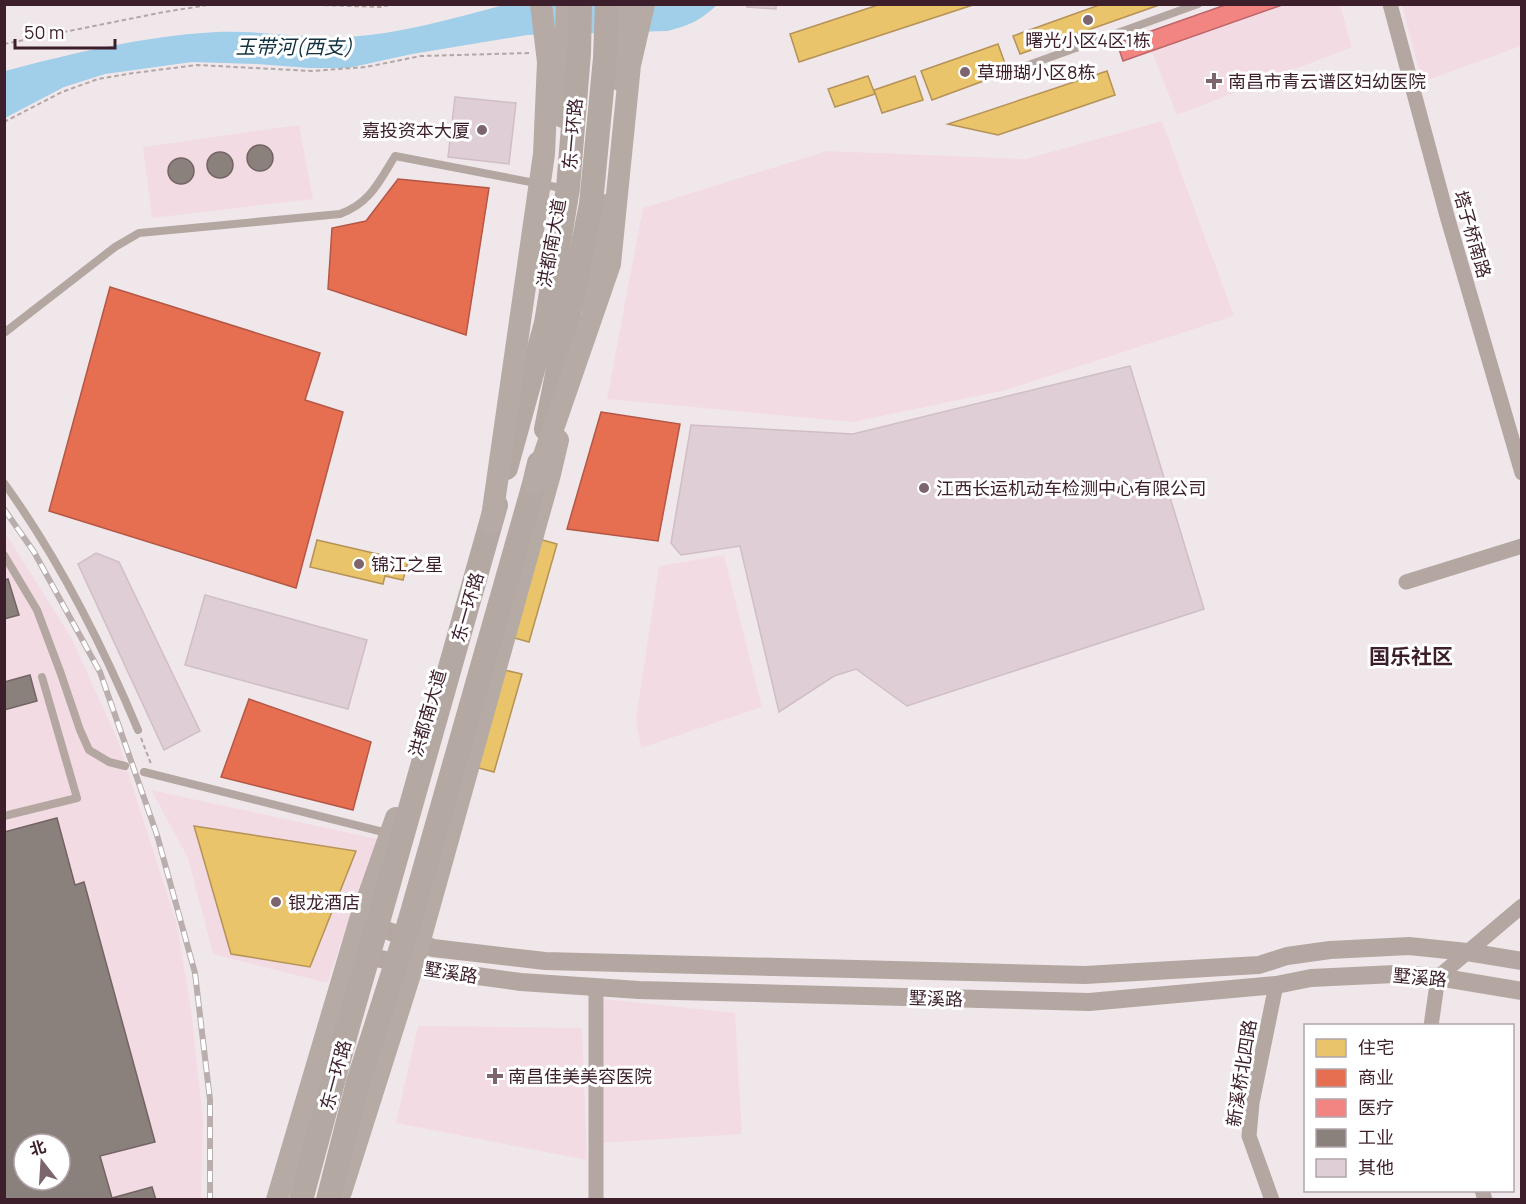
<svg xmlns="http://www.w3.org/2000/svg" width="1526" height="1204" font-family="Manrope,'Noto Sans SC',sans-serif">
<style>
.built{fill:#f3dbe4;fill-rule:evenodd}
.water{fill:#a1cee9}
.homes{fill:#e9c46a;stroke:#b59257;stroke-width:1.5}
.shops{fill:#e76f51;stroke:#b45746;stroke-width:1.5}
.health{fill:#f28482;stroke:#bc6668;stroke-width:1.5}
.industry{fill:#8a817c;stroke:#736464;stroke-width:1.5;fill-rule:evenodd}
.building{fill:#e0ced6;stroke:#d0bec6;stroke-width:1.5}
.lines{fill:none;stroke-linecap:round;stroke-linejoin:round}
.path{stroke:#b3a6a5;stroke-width:2;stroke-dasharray:4.5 3;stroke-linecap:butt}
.service{stroke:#b4a7a2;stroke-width:8}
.minor{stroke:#b4a7a2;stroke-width:15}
.tertiary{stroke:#b4a7a2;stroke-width:18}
.primary{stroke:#b6aaa4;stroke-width:22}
.trunk{stroke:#b4a8a2;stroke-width:24}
.rail-casing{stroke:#b9aead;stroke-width:6}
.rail{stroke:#fff;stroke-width:4;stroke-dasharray:11;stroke-linecap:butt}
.primary-bridge{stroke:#b6aaa4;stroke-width:22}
.trunk-bridge{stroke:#b4a8a2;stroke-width:24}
.poi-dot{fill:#7c656f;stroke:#fff;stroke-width:2}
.labels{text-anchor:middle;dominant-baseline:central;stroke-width:6;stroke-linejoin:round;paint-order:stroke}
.poi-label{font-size:18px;fill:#3d1f2c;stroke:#fff;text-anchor:start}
.street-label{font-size:18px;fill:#3d1f2c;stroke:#fff}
.water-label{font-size:20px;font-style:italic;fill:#113040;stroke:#fff}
.quarter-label{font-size:21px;font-weight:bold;fill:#3d1f2c;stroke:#fff}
</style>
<rect width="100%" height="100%" fill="#f0e7eb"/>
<g class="built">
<polygon points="1340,4 1352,47 1177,115 1146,37 1235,5"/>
<polygon points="1402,5 1521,5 1521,46 1422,82"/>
<polygon points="1162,121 1234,316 1006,390 853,422 607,399 643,208 827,151 1026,159"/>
<polygon points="299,125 313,199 152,218 143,147"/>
<path d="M4 531 72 639 118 741 177 925 191 1009 203 1120 201 1199H5ZM24 1144H60V1180H24Z"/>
<polygon points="724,555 762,707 641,748 636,719 659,566"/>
<polygon points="151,790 377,839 327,983 213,954 188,858"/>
<polygon points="604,999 735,1013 742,1134 602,1143"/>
<polygon points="418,1026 582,1028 587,1160 396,1123"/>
</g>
<path class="water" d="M517 5H717C699 21 691 25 667 31L527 35 412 54 348 68H309L257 64 192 62 105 74 64 87 5 118V71C73 53 145 36 216 32 260 30 304 39 348 37 400 34 450 19 500 6Z"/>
<g class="homes">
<polygon points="881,4 976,4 799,62 790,34"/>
<polygon points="1102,4 1162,4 1020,54 1013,36"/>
<polygon points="998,44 1008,72 932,100 921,71"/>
<polygon points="1107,71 1115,95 998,135 948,124"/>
<polygon points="868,76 875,94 835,107 828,89"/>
<polygon points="915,76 923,100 882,113 874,90"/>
<polygon points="539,539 557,544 529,642 511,637"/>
<polygon points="317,540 408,561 403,580 385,576 383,584 310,567"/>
<polygon points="504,670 522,674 494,772 475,767"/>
<polygon points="194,826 356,851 310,967 231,954"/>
</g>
<g class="shops">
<polygon points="398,179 489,188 466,335 328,289 332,228 366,221"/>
<polygon points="110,287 320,353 305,400 343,412 296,588 49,511"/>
<polygon points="601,412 680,424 658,541 567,529"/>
<polygon points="249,699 371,742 353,810 221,777"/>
</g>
<polygon class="health" points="1228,4 1285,4 1123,61 1117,43"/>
<g class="industry">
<circle cx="260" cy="158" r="13"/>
<circle cx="220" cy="165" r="13"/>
<circle cx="181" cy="171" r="13"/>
<polygon points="8,579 19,615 4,619 4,580"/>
<polygon points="30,675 37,701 4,710 4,682"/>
<path d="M57 818 75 885 84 882 155 1142 100 1156 112 1198 152 1187 156 1200H4V832ZM24 1144H60V1180H24Z"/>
</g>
<g class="building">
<polygon points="747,4 776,4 776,9 747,7"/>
<polygon points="455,97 516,103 509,164 448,157"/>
<polygon points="1130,366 1204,609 907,706 856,669 834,676 779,712 740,546 681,555 671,543 691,425 853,434"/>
<polygon points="96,553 119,562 200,731 164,750 78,564"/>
<polygon points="205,595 367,640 348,709 185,665"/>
</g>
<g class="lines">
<g class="path">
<polyline points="287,4 382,7 392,4"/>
<polyline points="4,44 164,12 214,4"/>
<polyline points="4,122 62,92 98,79 134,73 197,65 312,71 366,67 421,56 530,53"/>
<polyline points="141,738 151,764"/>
</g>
<g class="service">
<polyline points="1023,67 1198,4"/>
<path d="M4 333 115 247 139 233 340 214C370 203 379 182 395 156L561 188"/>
<path d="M4 483C59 559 102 644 138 730"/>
<polyline points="4,555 37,610 61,674 80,730 89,750 109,762 125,766"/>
<polyline points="144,772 387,833"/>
<polyline points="4,816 77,798 42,677"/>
</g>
<g class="minor">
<polyline points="1390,4 1447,216 1522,473"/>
<polyline points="1406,582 1522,546"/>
<polyline points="1431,1026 1438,977 1522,906"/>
<polyline points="1482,1190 1485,1200"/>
<polyline points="596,1200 596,987"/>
<polyline points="1272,1200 1249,1136 1252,1103 1276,985"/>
</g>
<g class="tertiary">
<polyline points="365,922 433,948 545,961 1085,975 1259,965 1287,956 1330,950 1409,946 1467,952 1522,961"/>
<polyline points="358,954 426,969 521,982 639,990 1089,1002 1276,985 1311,978 1395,974 1438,977 1522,991"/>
</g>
<g class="primary">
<polyline points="620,80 623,4"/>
<polyline points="563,117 567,4"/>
<polyline points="589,303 607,205"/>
<polyline points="341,1192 413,965 550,474 558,440"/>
<polyline points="277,1200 360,920 396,818"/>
</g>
<g class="trunk">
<polyline points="546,429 591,204 605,58 607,4"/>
<polyline points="506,468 546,323 568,188 579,53 580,4"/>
<polyline points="378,922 496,505"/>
<polyline points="409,923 534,484 539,463"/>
</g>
<defs>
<polyline id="rail" points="4,509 34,552 100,672 157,835 195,973 210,1100 210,1200"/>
</defs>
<use href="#rail" class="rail-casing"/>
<use href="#rail" class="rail"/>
<g class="primary-bridge">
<polyline points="534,484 610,264 630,65 644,4"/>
<polyline points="491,524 544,154 548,62 541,4"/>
</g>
<g class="trunk-bridge">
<polyline points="301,1200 347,1030 378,922"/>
<polyline points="328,1200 358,1082 409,923"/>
</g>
</g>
<g class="poi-dot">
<circle cx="1088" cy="20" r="6"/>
<circle cx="965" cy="72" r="6"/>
<path d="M1211 72h6v6h6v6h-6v6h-6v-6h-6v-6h6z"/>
<circle cx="482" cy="130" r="6"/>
<circle cx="924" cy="488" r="6"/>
<circle cx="359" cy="564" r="6"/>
<circle cx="276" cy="902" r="6"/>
<path d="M492 1067h6v6h6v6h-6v6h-6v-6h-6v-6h6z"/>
</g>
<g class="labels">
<g class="poi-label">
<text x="1088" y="40" text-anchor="middle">曙光小区4区1栋</text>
<text x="977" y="72">草珊瑚小区8栋</text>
<text x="1228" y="81">南昌市青云谱区妇幼医院</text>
<text x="470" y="130" text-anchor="end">嘉投资本大厦</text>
<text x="936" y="488">江西长运机动车检测中心有限公司</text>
<text x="371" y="564">锦江之星</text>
<text x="288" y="902">银龙酒店</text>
<text x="508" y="1076">南昌佳美美容医院</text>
</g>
<g class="street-label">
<text transform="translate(572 134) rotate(-85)">东一环路</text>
<text transform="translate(1473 234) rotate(74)">塔子桥南路</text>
<text transform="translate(551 243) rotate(-80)">洪都南大道</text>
<text transform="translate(467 607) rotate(-74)">东一环路</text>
<text transform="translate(427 713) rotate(-74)">洪都南大道</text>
<text transform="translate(451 972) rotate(9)">墅溪路</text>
<text transform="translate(1420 977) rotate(5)">墅溪路</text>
<text transform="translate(936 998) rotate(2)">墅溪路</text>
<text transform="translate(1241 1073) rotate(-81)">新溪桥北四路</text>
<text transform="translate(335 1075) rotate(-75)">东一环路</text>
</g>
<g class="water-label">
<text x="294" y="46">玉带河(西支)</text>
</g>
<g class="quarter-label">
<text x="1411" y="656">国乐社区</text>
</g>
</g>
<rect width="1526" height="1204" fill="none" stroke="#3d1f2c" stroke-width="12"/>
<rect x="1304" y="1024" width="210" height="168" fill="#ffffff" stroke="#b1a5ab" stroke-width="1.5"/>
<rect x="1316" y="1039" width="30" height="18" fill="#e9c46a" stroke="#b1a5ab" stroke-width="1.5"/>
<text x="1358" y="1054" font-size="18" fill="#3d1f2c">住宅</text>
<rect x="1316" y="1069" width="30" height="18" fill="#e76f51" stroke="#b1a5ab" stroke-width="1.5"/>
<text x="1358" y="1084" font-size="18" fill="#3d1f2c">商业</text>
<rect x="1316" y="1099" width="30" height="18" fill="#f28482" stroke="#b1a5ab" stroke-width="1.5"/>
<text x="1358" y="1114" font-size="18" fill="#3d1f2c">医疗</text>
<rect x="1316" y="1129" width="30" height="18" fill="#8a817c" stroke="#b1a5ab" stroke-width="1.5"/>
<text x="1358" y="1144" font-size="18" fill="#3d1f2c">工业</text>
<rect x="1316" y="1159" width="30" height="18" fill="#e0ced6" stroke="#b1a5ab" stroke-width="1.5"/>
<text x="1358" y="1174" font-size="18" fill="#3d1f2c">其他</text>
<g transform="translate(42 1162) rotate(343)"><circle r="28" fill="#ffffff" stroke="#b1a5ab" stroke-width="1.5"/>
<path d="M0-4.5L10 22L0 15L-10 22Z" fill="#7c656f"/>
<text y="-9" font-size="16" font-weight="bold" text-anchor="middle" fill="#3d1f2c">北</text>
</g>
<path d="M15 39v9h100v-9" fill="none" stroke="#3d1f2c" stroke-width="3"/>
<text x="24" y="39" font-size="18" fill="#3d1f2c" stroke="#ffffff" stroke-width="4.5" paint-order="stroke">50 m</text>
</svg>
